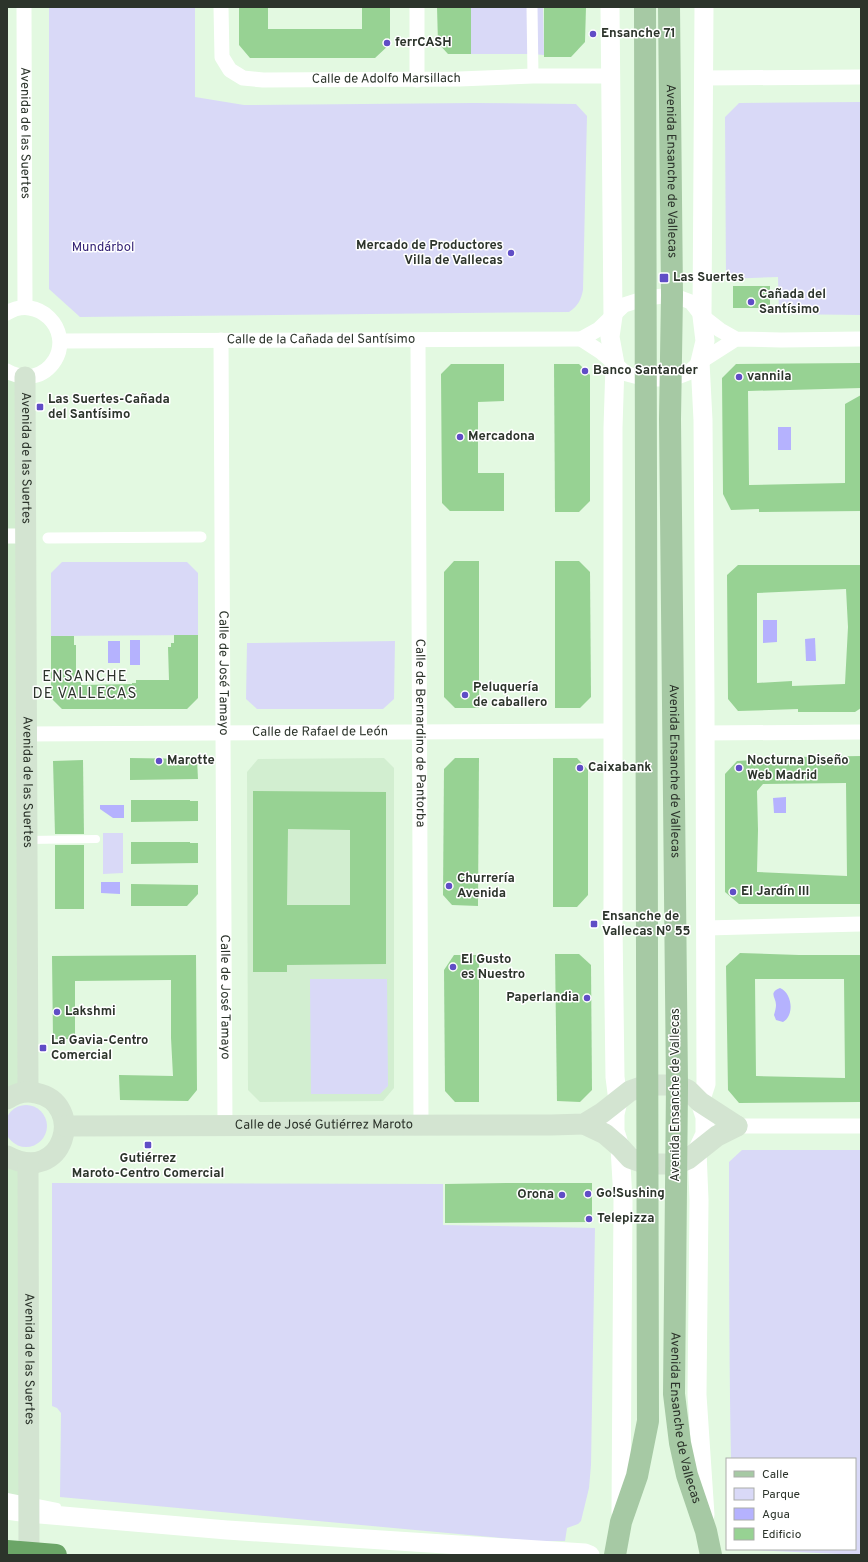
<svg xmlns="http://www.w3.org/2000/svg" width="868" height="1562" font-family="Overpass,sans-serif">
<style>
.built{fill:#d2eed0}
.green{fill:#d9d9f7}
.water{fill:#b5b2fe}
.building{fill:#97d293;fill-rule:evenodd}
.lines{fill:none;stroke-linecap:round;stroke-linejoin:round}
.service{stroke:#fff;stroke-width:8}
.pedestrian{stroke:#fff;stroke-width:11}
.minor{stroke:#fff;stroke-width:15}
.tertiary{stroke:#fff;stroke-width:19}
.secondary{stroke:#d3e4d1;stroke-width:21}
.primary{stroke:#a6c9a4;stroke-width:22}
.motorway{stroke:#6ba567;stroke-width:22}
.poi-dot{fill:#604dc6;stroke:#fff;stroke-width:1.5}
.labels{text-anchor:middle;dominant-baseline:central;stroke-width:3;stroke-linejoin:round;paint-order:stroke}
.poi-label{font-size:13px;font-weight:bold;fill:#2c342b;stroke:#fff;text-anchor:start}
.street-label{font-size:13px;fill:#2c342b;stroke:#fff}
.park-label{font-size:13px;fill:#2f1d72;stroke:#fff}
.quarter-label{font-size:15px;letter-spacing:1px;fill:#2c342b;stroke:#fff}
</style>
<rect width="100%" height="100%" fill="#e3f9e1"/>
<g class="built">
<polygon points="7,371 25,377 28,1091 7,1099"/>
<polygon points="384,758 394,768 394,1088 383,1101 260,1102 248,1090 247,772 258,759"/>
<polygon points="7,1156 28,1164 28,1513 7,1510"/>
</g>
<g class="green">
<path d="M49 7H195V97L244 105 473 103 576 104 587 116 583 290C581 300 578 306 569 312L80 317 49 289Z"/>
<polygon points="471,7 543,7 544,55 532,54 471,54"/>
<polygon points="861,102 861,315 779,314 778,277 726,279 725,117 739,103"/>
<polygon points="62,562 187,562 198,573 198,635 51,636 51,573"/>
<polygon points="395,641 394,699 383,709 257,709 246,699 247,643"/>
<polygon points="103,833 123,833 123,873 103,874"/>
<polygon points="310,979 387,979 388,1086 380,1094 311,1094"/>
<circle cx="26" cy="1126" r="21"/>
<path d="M742 1150H861V1555L753 1550 855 1549V1459H731C729 1360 729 1261 729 1162Z"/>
<polygon points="52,1183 443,1184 443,1225 595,1228 591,1465 589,1488 581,1521 578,1524 567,1528 565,1541 533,1541 60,1497 61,1413 57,1408 52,1406"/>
</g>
<g class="water">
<rect x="778" y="427" width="13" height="23"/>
<polygon points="763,620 777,620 777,642 763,643"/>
<polygon points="815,638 816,661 806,661 805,639"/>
<rect x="130" y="640" width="10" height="25"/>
<rect x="108" y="641" width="12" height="22"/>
<polygon points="786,797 786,813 774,813 773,798"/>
<polygon points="100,805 124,805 124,818 113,818 100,809"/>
<polygon points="101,882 120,882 120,894 101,893"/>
<path d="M780 988C792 993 795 1015 783 1022L776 1020 774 1015C775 1011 776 1008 776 1005 776 997 768 993 780 988Z"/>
</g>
<g class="building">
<polygon points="239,7 268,7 268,29 362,29 362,7 390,7 390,44 375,58 250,58 239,45"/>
<polygon points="437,7 471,7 471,54 448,54 438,43"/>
<polygon points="544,7 586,7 585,42 571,57 544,57"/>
<rect x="733" y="286" width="37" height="22"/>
<polygon points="861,363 861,388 748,391 749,485 845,483 845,404 861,395 861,511 759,512 759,509 731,510 723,494 722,378 736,364"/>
<polygon points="451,364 504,364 504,401 478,402 478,473 504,473 504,511 450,511 442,503 441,374"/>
<polygon points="554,364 579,364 590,375 590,501 579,512 555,512"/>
<polygon points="454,561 479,561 479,708 455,708 444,697 444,572"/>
<polygon points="555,561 579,561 590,572 591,697 580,708 555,708"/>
<path d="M738 565H861V708L855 712H798V709L738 711 728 699 727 575ZM846 589 848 627 845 684 792 686V681L757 683V593Z"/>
<polygon points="174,635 198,635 198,698 187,709 62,709 51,698 51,636 74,636 74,645 76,645 76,682 81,682 81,685 132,684 132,683 136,683 136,680 169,680 168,647 171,647 171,643 174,643"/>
<path d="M861 756V904H739L725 892V774L737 761 797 757ZM846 783 847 876 757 872 758 830 757 791 763 784Z"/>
<polygon points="130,758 197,759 198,779 130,780"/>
<polygon points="455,758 479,758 478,906 452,905 443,895 444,769"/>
<polygon points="553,758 577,758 588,770 588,895 577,907 553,907"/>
<polygon points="83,760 84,834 55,834 53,761"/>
<path d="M253 791 386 792V964L287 965V972H253ZM288 829 350 830V905H287Z"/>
<polygon points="131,800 190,800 190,801 198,801 198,821 131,822"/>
<polygon points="131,842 190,842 190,843 198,843 198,863 131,864"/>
<rect x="55" y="845" width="29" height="64"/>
<polygon points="131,884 198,885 198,894 187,906 131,906"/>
<path d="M740 953 799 955H861V1102L739 1103 728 1090 726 966ZM755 979H844L845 1078 756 1076Z"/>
<polygon points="555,954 579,954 591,965 592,1090 580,1102 557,1101"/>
<polygon points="196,955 197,1090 188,1101 120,1100 119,1075 173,1076 171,1038 171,980 75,981 75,1039 53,1039 52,956"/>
<polygon points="454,955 479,955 479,1102 455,1102 445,1091 444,970"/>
<polygon points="506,1183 592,1183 592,1222 445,1223 445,1184"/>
</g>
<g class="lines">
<g class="service">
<polyline points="28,840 96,839"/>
<polyline points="7,1497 57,1507"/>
</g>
<g class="pedestrian">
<polyline points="532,7 533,76"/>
<polyline points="48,538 201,537"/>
</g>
<g class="minor">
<path id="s1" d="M24 7 25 307"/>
<path id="s2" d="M221 7 222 57 230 70 243 78 263 80 459 79 533 76H611"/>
<polyline points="417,7 417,80"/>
<polyline points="704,78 861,77"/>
<path d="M7 313C37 294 73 329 55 360 50 368 43 374 33 376 23 377 15 376 7 371"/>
<polyline points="736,339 700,362 688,373 672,379 646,379 627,374 601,352 581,339 599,329 624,305 646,298 672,295 691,302 702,316 720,330 736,339 781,340 861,339"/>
<path id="s3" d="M221 340 225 1126"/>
<path id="s4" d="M61 341 581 339"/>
<path id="s5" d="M418 341 421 1125"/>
<polyline points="7,536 25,536"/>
<polyline points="705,733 861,732"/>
<path id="s6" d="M27 734 613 731"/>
<polyline points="706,928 861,924"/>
<polyline points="737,1126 861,1126"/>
</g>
<g class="tertiary">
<polyline points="610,7 613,316 610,337 615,364 613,428 613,926 615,1077 618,1101 615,1114 615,1131 620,1147 623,1200 621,1513"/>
<polyline points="704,7 702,316 705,341 700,362 703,420 705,701 706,1084 700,1102 705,1117 705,1134 697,1151 699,1200 697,1395 705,1515"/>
<polyline points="7,1510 28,1513 227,1530 585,1553 590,1555"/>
</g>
<g class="secondary">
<path id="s7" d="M25 377 28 1091"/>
<path d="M7 1099C16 1093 25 1090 36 1093 87 1103 64 1187 7 1156"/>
<polyline points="584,1124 605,1134 620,1147 630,1158 647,1164 677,1164 688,1159 717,1136 737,1126"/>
<path id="s8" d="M65 1126 551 1125 584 1124 602 1113 630 1091 647 1085H677L688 1090 700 1102 737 1126"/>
<path id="s9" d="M28 1164 29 1555"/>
</g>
<g class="primary">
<path id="s10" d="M669 7 672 295 670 419 677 1085 674 1394 680 1443 687 1475 706 1531 711 1555"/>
<polyline points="615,1555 621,1522 637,1476 648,1421 645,7"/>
</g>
<polyline class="motorway" points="7,1551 56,1555"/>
</g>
<g class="poi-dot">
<circle cx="593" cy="34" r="4"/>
<circle cx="387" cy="43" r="4"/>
<circle cx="511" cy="253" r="4"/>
<rect x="659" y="273" width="10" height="10" rx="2"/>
<circle cx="751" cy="302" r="4"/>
<circle cx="585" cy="371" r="4"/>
<circle cx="739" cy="377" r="4"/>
<rect x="36" y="403" width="8" height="8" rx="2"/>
<circle cx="460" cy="437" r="4"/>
<circle cx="465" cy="695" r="4"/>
<circle cx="159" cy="761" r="4"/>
<circle cx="580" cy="768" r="4"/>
<circle cx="739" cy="768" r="4"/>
<circle cx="449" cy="886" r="4"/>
<circle cx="733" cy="892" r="4"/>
<rect x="590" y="920" width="8" height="8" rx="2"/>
<circle cx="453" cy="967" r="4"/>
<circle cx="587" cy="998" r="4"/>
<circle cx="57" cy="1012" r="4"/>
<rect x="39" y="1044" width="8" height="8" rx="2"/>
<rect x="144" y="1141" width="8" height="8" rx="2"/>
<circle cx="588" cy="1194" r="4"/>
<circle cx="562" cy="1195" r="4"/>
<circle cx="589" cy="1219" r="4"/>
</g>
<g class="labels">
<g class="poi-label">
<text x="601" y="34">Ensanche 71</text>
<text x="395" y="43">ferrCASH</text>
<text x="503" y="246" text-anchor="end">Mercado de Productores<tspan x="503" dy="15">Villa de Vallecas</tspan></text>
<text x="673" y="278">Las Suertes</text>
<text x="759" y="295">Cañada del<tspan x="759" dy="15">Santísimo</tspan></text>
<text x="593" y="371">Banco Santander</text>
<text x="747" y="377">vannila</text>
<text x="48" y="400">Las Suertes-Cañada<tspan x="48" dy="15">del Santísimo</tspan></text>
<text x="468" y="437">Mercadona</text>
<text x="473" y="688">Peluquería<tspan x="473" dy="15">de caballero</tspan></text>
<text x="167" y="761">Marotte</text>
<text x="747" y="761">Nocturna Diseño<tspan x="747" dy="15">Web Madrid</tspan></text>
<text x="588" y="768">Caixabank</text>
<text x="457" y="879">Churrería<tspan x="457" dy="15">Avenida</tspan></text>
<text x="741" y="892">El Jardín III</text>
<text x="602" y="917">Ensanche de<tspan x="602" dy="15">Vallecas Nº 55</tspan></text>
<text x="461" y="960">El Gusto<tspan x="461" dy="15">es Nuestro</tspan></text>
<text x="579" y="998" text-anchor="end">Paperlandia</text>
<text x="65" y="1012">Lakshmi</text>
<text x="51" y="1041">La Gavia-Centro<tspan x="51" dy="15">Comercial</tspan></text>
<text x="148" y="1159" text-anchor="middle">Gutiérrez<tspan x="148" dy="15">Maroto-Centro Comercial</tspan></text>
<text x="596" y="1194">Go!Sushing</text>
<text x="554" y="1195" text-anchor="end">Orona</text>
<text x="597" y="1219">Telepizza</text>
</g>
<g class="street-label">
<text stroke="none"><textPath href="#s2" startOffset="224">Calle de Adolfo Marsillach</textPath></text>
<text stroke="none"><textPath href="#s1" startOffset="126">Avenida de las Suertes</textPath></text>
<text stroke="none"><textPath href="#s10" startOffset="164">Avenida Ensanche de Vallecas</textPath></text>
<text stroke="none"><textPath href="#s4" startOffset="260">Calle de la Cañada del Santísimo</textPath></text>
<text stroke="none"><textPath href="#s7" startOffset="81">Avenida de las Suertes</textPath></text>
<text stroke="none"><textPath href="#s3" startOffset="333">Calle de José Tamayo</textPath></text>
<text stroke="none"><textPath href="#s6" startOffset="293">Calle de Rafael de León</textPath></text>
<text stroke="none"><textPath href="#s5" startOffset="392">Calle de Bernardino de Pantorba</textPath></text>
<text stroke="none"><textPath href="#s10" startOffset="764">Avenida Ensanche de Vallecas</textPath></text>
<text stroke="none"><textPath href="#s7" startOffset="405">Avenida de las Suertes</textPath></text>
<text stroke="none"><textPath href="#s3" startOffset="657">Calle de José Tamayo</textPath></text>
<text transform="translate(676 1095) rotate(-90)">Avenida Ensanche de Vallecas</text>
<text stroke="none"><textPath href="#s8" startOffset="259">Calle de José Gutiérrez Maroto</textPath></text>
<text stroke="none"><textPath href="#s9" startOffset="195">Avenida de las Suertes</textPath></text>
<text stroke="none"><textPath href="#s10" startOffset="1412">Avenida Ensanche de Vallecas</textPath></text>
</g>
<g class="park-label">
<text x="103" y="248">Mundárbol</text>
</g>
<g class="quarter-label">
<text x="85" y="677">ENSANCHE<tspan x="85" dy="17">DE VALLECAS</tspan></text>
</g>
</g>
<rect width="868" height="1562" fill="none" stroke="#2c342b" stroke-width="16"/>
<rect x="726" y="1458" width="130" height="92" fill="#ffffff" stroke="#abaeaa"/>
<rect x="734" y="1471" width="20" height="6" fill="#a6c9a4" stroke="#abaeaa"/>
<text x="762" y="1478" font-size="12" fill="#2c342b">Calle</text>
<rect x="734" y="1488" width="20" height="12" fill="#d9d9f7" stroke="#abaeaa"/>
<text x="762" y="1498" font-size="12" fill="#2c342b">Parque</text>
<rect x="734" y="1508" width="20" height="12" fill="#b5b2fe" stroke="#abaeaa"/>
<text x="762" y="1518" font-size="12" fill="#2c342b">Agua</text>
<rect x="734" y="1528" width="20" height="12" fill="#97d293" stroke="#abaeaa"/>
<text x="762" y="1538" font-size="12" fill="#2c342b">Edificio</text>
</svg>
